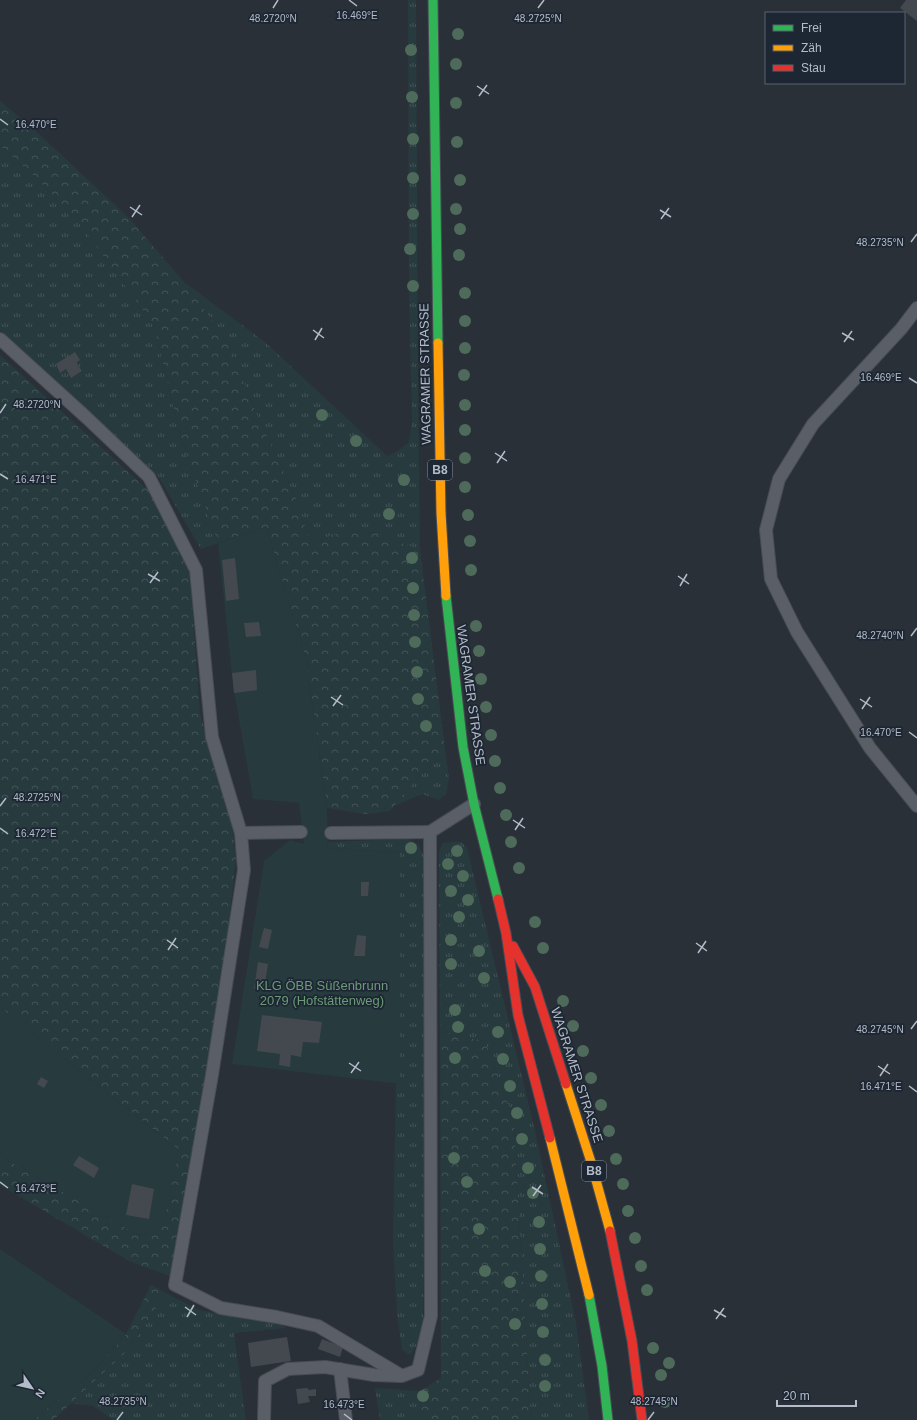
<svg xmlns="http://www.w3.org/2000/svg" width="917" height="1420" font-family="Helvetica,sans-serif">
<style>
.grass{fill:url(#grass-tufts)}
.forest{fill:url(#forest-crowns)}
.garden{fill:#273a3e}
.building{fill:#444950}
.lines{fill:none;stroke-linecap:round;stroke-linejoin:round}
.lane-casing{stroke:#484c53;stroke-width:14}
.fast-casing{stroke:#484c55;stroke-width:11}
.slow-casing{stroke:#484c55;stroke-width:11}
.jam-casing{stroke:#484c55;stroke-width:11}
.lane{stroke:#5a5e66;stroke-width:12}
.fast{stroke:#30b455;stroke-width:9}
.slow{stroke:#ff9f0a;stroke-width:9}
.jam{stroke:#e5322d;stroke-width:9}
.tree{fill:#4e6a5a}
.ticks{fill:none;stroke:#b4bcc9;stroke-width:1.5}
.labels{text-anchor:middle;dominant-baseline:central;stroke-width:3.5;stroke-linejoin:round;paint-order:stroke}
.shield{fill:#1d2633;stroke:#878f9c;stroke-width:1}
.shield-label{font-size:12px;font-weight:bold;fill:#b4bcc9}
.street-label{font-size:13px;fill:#b4bcc9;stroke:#1d2633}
.park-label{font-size:13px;fill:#6b9a76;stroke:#1d2633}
.ticks-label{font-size:10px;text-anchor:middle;fill:#b4bcc9;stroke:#1d2633;stroke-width:3.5;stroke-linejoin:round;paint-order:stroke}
</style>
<defs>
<pattern id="grass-tufts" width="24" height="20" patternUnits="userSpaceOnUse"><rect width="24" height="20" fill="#273a3e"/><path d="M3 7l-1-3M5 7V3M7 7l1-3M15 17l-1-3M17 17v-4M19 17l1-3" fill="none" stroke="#445559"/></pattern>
<pattern id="forest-crowns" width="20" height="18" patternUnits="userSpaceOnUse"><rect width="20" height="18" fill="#273a3e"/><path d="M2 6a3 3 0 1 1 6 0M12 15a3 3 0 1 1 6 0" fill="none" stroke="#445559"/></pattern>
</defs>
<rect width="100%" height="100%" fill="#2a3038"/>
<g class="grass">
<polygon points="408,0 416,0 418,387 420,550 375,533 346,530 310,544 299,505 256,413 228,342 184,282 266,343 387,456 398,451 409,442 412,422 409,284"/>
<polygon points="0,146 32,174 78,221 154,325 181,438 218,543 201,549 158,476 0,330"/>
<polygon points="446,756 449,779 446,794 439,800 422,794 394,806 425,769"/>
<polygon points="408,839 418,844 423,854 424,1074 424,1261 423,1332 415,1348 410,1355 402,1350 397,1314 393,1243 396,1084 400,1084 400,852 328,849 328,842"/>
<polygon points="453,842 462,842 467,848 535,1131 576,1323 589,1420 531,1420 518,1199 514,1120 485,1041 440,1032 439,851 443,843"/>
<polygon points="166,1293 199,1310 245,1319 278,1322 286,1328 234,1333 246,1420 113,1420 93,1406 71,1403 128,1350"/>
<polygon points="375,1388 420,1391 421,1420 380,1420"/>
</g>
<g class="forest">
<polygon points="0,101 28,124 128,217 184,282 228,342 256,413 299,505 310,544 346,530 375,533 420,550 446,756 425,769 390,811 366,814 327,808 306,659 266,527 218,543 181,438 154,325 78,221 32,174 0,146"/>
<polygon points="0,355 150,492 190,574 200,714 231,816 236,859 222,984 170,1276 131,1262 0,1185 0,1156 139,1235 179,1150 0,1007"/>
<polygon points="440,1032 485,1041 514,1120 518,1199 531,1420 421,1420 420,1391 441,1378"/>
<polygon points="151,1285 166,1293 128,1350 53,1420 33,1420 93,1372 126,1334"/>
</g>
<g class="garden">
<polygon points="266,527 306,659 327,808 328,849 400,852 400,1084 232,1064 264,861 290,840 304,844 299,803 253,799 233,685 218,543"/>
<polygon points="0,1007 179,1150 163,1227 138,1235 0,1156"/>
<polygon points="0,1249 126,1334 93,1372 33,1420 0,1420"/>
</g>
<g class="building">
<polygon points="906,0 917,0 917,21 900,8"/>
<polygon points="75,352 80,360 76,363 82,371 71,378 66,369 60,373 56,364"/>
<polygon points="235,558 239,599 226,601 222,560"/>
<polygon points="259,622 261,636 246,637 244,623"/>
<polygon points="256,670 257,690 234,693 232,673"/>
<polygon points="361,882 369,882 368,896 361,896"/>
<polygon points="264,928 272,930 268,949 259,947"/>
<polygon points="357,935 366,936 365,956 354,956"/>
<polygon points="258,962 268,964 264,990 254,989"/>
<polygon points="262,1015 322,1022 319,1043 303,1042 301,1057 291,1055 290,1067 279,1065 280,1054 257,1051"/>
<polygon points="41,1077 48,1081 44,1088 37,1084"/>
<polygon points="79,1156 99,1168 94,1178 73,1165"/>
<polygon points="132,1184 154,1189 149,1219 126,1215"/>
<polygon points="287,1337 291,1361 251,1367 248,1343"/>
<polygon points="322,1339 343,1347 340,1357 318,1349"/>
<polygon points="308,1388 308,1390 316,1389 316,1396 308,1396 310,1402 298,1404 296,1389"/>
</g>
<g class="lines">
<defs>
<g id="lane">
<polyline points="917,308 901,329 813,424 779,479 766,530 771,579 797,632 870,748 917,806"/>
<polyline points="0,339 87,418 149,477 196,570 212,737 241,833 244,870 212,1075 175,1285 221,1308 277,1317 318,1326 402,1376 418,1370 431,1316 430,832 474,804"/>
<polyline points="241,833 301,832"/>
<polyline points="331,833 430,832"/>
<polyline points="340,1369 346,1420"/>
<polyline points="264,1420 265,1381 288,1369 325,1367 374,1375 400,1376"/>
</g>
<g id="fast">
<polyline points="433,0 438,343"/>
<polyline points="446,596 463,747 474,804 498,899"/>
<polyline points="589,1295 602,1366 608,1420"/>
</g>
<g id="slow">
<polyline points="438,343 441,513 446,596"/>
<polyline points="566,1084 591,1162 610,1231"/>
<polyline points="550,1138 589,1295"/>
</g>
<g id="jam">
<polyline points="498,899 506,933 518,1015 550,1138"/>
<polyline points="513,946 535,987 566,1084"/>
<polyline points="610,1231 632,1341 642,1420"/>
</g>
</defs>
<use href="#lane" class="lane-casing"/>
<use href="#fast" class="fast-casing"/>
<use href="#slow" class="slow-casing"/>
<use href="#jam" class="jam-casing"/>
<use href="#lane" class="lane"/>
<use href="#fast" class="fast"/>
<use href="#slow" class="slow"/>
<use href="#jam" class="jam"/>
</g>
<g class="tree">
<circle cx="458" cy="34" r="6"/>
<circle cx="411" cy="50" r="6"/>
<circle cx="456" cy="64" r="6"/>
<circle cx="412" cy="97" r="6"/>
<circle cx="456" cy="103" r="6"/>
<circle cx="413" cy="139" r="6"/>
<circle cx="457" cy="142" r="6"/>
<circle cx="413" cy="178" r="6"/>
<circle cx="460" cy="180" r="6"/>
<circle cx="456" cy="209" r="6"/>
<circle cx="413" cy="214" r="6"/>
<circle cx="460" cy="229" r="6"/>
<circle cx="410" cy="249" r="6"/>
<circle cx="459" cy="255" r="6"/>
<circle cx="413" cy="286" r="6"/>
<circle cx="465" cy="293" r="6"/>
<circle cx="465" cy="321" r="6"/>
<circle cx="465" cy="348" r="6"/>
<circle cx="464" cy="375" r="6"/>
<circle cx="465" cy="405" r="6"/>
<circle cx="322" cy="415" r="6"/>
<circle cx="465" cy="430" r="6"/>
<circle cx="356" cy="441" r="6"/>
<circle cx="465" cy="458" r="6"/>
<circle cx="404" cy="480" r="6"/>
<circle cx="465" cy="487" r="6"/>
<circle cx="389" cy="514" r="6"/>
<circle cx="468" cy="515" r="6"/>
<circle cx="470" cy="541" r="6"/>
<circle cx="412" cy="558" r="6"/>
<circle cx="471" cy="570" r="6"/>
<circle cx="413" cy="588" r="6"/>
<circle cx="414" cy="615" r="6"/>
<circle cx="476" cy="626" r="6"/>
<circle cx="415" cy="642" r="6"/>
<circle cx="479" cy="651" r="6"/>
<circle cx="417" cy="672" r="6"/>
<circle cx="481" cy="679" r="6"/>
<circle cx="418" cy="699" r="6"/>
<circle cx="486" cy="707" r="6"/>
<circle cx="426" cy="726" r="6"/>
<circle cx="491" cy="735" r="6"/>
<circle cx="495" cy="761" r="6"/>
<circle cx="500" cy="788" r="6"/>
<circle cx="506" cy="815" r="6"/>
<circle cx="511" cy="842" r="6"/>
<circle cx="411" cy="848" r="6"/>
<circle cx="457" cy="851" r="6"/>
<circle cx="448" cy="864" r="6"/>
<circle cx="519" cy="868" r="6"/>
<circle cx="463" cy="876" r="6"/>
<circle cx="451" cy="891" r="6"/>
<circle cx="468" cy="900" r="6"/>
<circle cx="459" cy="917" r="6"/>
<circle cx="535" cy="922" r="6"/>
<circle cx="451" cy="940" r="6"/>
<circle cx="543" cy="948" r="6"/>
<circle cx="479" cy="951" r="6"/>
<circle cx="451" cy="964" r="6"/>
<circle cx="484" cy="978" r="6"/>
<circle cx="563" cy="1001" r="6"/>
<circle cx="455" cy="1010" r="6"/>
<circle cx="573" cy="1026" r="6"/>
<circle cx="458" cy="1027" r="6"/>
<circle cx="498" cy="1032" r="6"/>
<circle cx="583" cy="1051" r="6"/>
<circle cx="455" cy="1058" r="6"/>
<circle cx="503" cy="1059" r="6"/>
<circle cx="591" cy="1078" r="6"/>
<circle cx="510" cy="1086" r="6"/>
<circle cx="601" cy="1105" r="6"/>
<circle cx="517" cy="1113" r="6"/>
<circle cx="609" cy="1131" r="6"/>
<circle cx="522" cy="1139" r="6"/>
<circle cx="454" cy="1158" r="6"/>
<circle cx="616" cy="1159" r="6"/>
<circle cx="528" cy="1168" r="6"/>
<circle cx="467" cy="1182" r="6"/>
<circle cx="623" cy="1184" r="6"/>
<circle cx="533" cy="1193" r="6"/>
<circle cx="628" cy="1211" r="6"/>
<circle cx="539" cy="1222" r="6"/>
<circle cx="479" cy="1229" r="6"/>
<circle cx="635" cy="1238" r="6"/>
<circle cx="540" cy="1249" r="6"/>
<circle cx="641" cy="1266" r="6"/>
<circle cx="485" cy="1271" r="6"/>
<circle cx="541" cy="1276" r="6"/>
<circle cx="510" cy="1282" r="6"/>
<circle cx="647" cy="1290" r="6"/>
<circle cx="542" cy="1304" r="6"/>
<circle cx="515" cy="1324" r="6"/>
<circle cx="543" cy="1332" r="6"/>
<circle cx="653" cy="1348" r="6"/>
<circle cx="545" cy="1360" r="6"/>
<circle cx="669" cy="1363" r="6"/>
<circle cx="661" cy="1375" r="6"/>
<circle cx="545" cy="1386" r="6"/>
<circle cx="423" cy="1396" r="6"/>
<circle cx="665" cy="1402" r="6"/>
</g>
<path class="ticks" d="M349 0 357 6M273 8 278 0M538 8 544 0M477 86 489 94M479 96 487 85M0 119 8 125M130 207 142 215M660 210 671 217M132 217 140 205M661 219 669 208M911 242 917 234M313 330 324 338M842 333 854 340M315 340 322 328M844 342 852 331M909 378 917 383M0 413 6 404M495 453 507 461M497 463 505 451M0 474 8 479M148 574 160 581M678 576 689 584M150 583 158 572M680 586 687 574M911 636 917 628M331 697 343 705M860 699 872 707M333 706 341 695M862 709 870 697M909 732 917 738M0 806 6 798M513 820 525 828M0 828 8 834M515 830 523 818M167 940 178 948M696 943 707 951M168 950 176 938M698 953 706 941M911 1029 917 1021M349 1063 361 1071M878 1066 890 1074M351 1073 359 1062M880 1076 888 1064M909 1086 917 1092M0 1182 8 1188M532 1187 543 1194M533 1196 541 1185M185 1307 196 1315M714 1310 726 1317M187 1317 194 1305M716 1319 724 1308M344 1414 352 1420M117 1420 123 1412M648 1420 654 1412"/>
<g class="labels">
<g class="shield">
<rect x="428" y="460" width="24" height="20" rx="3"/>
<rect x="582" y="1161" width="24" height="20" rx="3"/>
</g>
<g class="shield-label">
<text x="440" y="470">B8</text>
<text x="594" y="1171">B8</text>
</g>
<g class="street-label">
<text transform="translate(425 374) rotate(-91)">WAGRAMER STRASSE</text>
<text transform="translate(471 695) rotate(82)">WAGRAMER STRASSE</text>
<text transform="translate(577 1075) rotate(72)">WAGRAMER STRASSE</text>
</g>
<g class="park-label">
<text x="322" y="985">KLG ÖBB Süßenbrunn<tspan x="322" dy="15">2079 (Hofstättenweg)</tspan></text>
</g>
</g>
<g class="ticks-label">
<text x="357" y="19">16.469°E</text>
<text x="273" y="22">48.2720°N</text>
<text x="538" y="22">48.2725°N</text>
<text x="36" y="128">16.470°E</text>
<text x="880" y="246">48.2735°N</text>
<text x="881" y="381">16.469°E</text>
<text x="37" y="408">48.2720°N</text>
<text x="36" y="483">16.471°E</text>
<text x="880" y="639">48.2740°N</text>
<text x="881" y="736">16.470°E</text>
<text x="37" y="801">48.2725°N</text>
<text x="36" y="837">16.472°E</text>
<text x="880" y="1033">48.2745°N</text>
<text x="881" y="1090">16.471°E</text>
<text x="36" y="1192">16.473°E</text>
<text x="123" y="1405">48.2735°N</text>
<text x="654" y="1405">48.2745°N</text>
<text x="344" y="1408">16.473°E</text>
</g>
<rect x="765" y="12" width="140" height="72" fill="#1d2633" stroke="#59626f"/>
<rect x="773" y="25" width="20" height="6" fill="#30b455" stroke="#59626f"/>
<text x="801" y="32" font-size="12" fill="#b4bcc9">Frei</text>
<rect x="773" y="45" width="20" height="6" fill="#ff9f0a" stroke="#59626f"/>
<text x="801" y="52" font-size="12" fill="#b4bcc9">Zäh</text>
<rect x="773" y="65" width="20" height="6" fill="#e5322d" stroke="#59626f"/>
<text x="801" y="72" font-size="12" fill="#b4bcc9">Stau</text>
<g transform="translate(32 1388) rotate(124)" stroke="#1d2633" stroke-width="3" paint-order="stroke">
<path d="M0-3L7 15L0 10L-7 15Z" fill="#b4bcc9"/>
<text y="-6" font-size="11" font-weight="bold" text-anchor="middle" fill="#b4bcc9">N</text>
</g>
<path d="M777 1400v6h79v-6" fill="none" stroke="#b4bcc9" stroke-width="2"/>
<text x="783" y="1400" font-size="12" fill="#b4bcc9" stroke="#1d2633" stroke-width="3" paint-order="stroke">20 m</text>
</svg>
